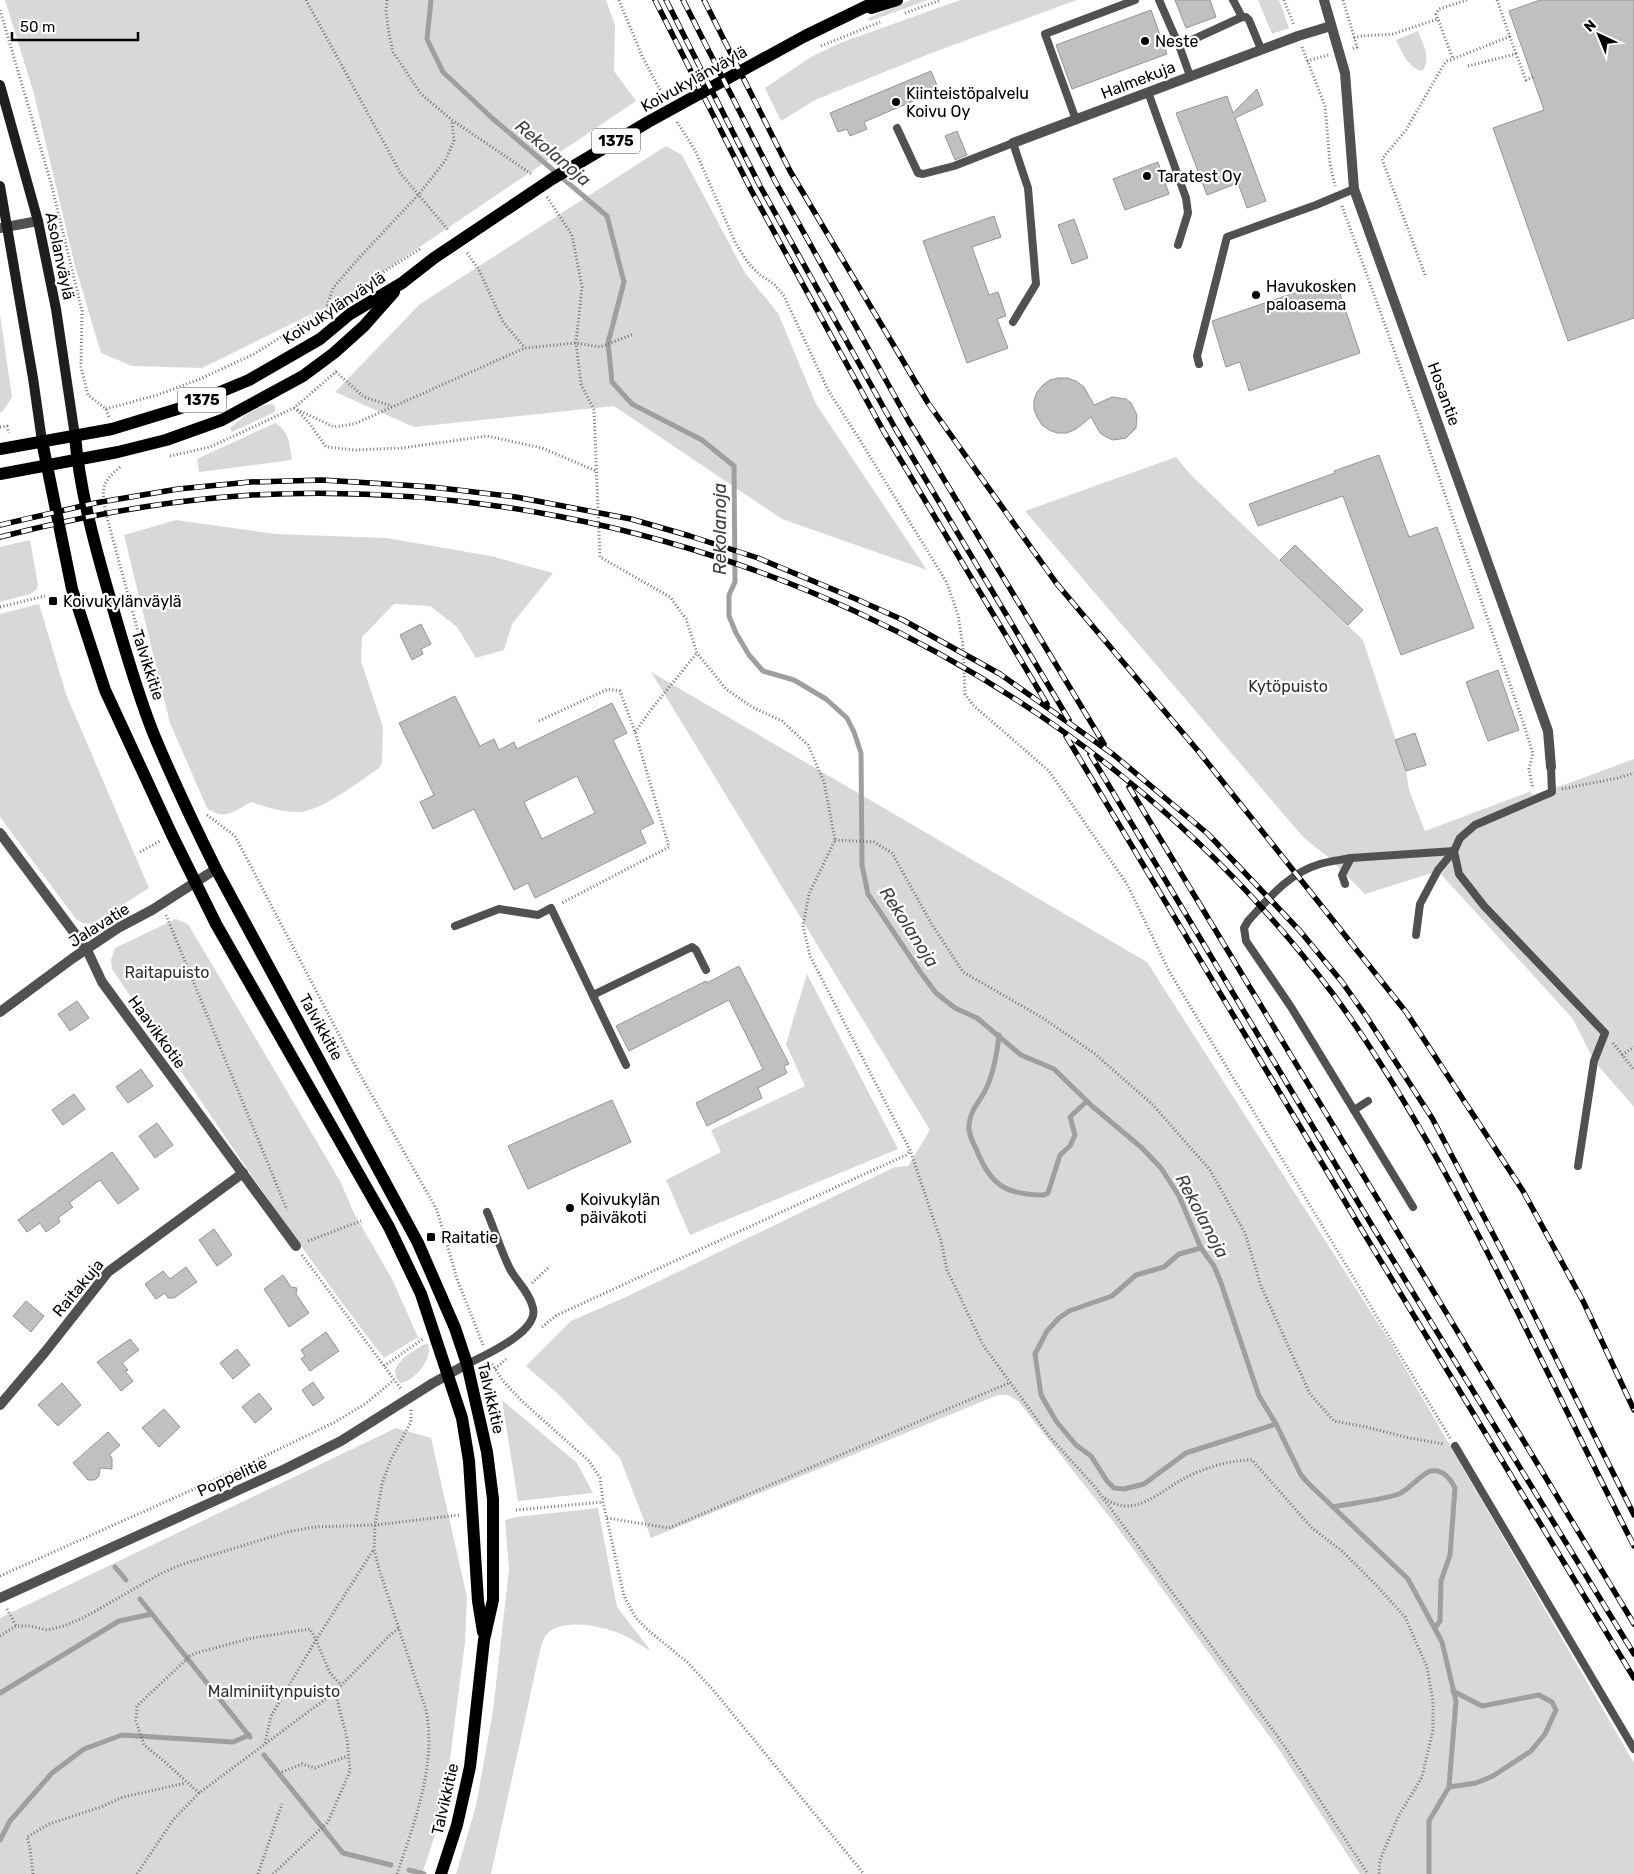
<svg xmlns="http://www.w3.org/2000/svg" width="1634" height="1874" font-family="Rubik,sans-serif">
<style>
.green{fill:#d8d8d8}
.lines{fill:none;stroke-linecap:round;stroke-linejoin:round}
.stream{stroke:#9f9f9f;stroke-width:5}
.building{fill:#c0c0c0;stroke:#959595;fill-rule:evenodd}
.path{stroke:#737373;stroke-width:3;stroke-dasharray:1 2.5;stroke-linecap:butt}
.service{stroke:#515151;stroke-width:8}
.minor{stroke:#515151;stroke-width:10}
.secondary{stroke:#1e1e1e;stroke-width:10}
.primary{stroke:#000;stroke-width:12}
.rail-casing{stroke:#000;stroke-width:5.5}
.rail{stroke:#fff;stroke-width:4;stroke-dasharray:11;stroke-linecap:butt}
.poi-dot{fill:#000;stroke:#fff;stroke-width:2}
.labels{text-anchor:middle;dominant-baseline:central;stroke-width:4.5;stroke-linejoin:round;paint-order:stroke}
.shield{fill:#fff;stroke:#4c4c4c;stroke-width:1}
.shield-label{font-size:15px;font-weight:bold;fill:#000}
.poi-label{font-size:16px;fill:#000;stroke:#fff;text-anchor:start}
.street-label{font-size:16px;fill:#000;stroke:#fff}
.park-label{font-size:16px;fill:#2f2f2f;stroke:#fff}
.water-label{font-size:18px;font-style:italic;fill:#404040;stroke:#fff}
</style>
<rect width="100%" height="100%" fill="#fff"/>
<g class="green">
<polygon points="5,0 606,0 615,25 614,71 636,101 344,298 202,368 132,366 101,353 75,266 34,94"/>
<polygon points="911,0 928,0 870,21 868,18"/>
<polygon points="960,0 1077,0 934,52 815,100 781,121 765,88 811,57 840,43"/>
<polygon points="1258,0 1279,0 1289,28 1272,34"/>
<path d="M1418 31C1423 44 1432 59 1422 71 1408 68 1402 52 1396 40Z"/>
<polygon points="666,146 682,155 745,273 778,313 816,404 927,570 782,519 614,406 414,427 335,392 420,304"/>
<polygon points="0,315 12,397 3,411 0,413"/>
<path d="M272 404 275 406V412L232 432 230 428C243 417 254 406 272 404Z"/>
<path d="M275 423C289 430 290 446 292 460L199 472 197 459Z"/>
<polygon points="1176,457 1191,475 1363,640 1406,771 1409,790 1425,831 1531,791 1532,795 1572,782 1634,759 1634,1107 1594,1061 1573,1019 1438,871 1365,894 1328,857 1303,837 1025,511"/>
<path d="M176 520 276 534 386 538 491 556 553 573 512 624 504 650 476 658 457 627 430 606 394 604 362 637 361 661 383 727 382 762 379 768C360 781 319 813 297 812 281 812 266 807 251 802 235 811 224 821 207 808L170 723 124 535Z"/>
<polygon points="30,540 38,585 37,589 30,594 0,602 0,547"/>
<polygon points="39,604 66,694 149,888 92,924 83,923 76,919 0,817 0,614"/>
<polygon points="651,672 1147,962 1390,1342 1634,1763 1634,1874 1360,1874 1278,1748 1112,1520 1018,1401 1008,1395 998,1395 651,1538 620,1458 558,1394 526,1366 571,1321 626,1297 895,1167 908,1166 930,1130"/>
<path d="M176 919 188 924 340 1181 355 1215 392 1279 418 1337 384 1358C287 1233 201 1100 112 969L111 960 115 948Z"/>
<polygon points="807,974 898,1149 690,1235 666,1180 721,1152 711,1130 805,1086 786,1044"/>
<path d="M425 1344H428C433 1359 415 1381 400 1383 384 1366 412 1352 425 1344Z"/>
<polygon points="502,1400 577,1463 593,1493 518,1501"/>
<polygon points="396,1428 431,1438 467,1597 465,1642 449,1767 438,1826 422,1874 0,1874 0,1618"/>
<path d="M598 1508 617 1607 651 1651C641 1646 631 1638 621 1634 602 1626 565 1618 548 1633 542 1639 541 1647 539 1655L491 1874H456L476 1806 493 1711 509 1569 505 1520 516 1517Z"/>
</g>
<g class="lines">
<g class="stream">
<polyline points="431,0 427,39 443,72 492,118 607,216 624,282 608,343 612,382 632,404 702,440 734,466 735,582 729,595 729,616 736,633 749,655 763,671 794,680 826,699 847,718 854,732 861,753 862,865 868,894 921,973 936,993 955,1008 977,1018 1021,1055 1054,1069 1092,1106 1142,1148 1161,1168 1179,1196 1201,1248 1214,1266 1221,1283 1259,1396 1276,1424 1301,1475 1308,1483 1408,1579 1442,1642 1456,1701 1449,1787 1429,1821 1429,1874"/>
<path d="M999 1035C997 1054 994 1073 985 1091 979 1102 970 1111 969 1125 968 1134 973 1142 977 1151 991 1186 1007 1195 1044 1195L1048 1193 1060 1155 1070 1146 1075 1135 1070 1117 1087 1101"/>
<polyline points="1201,1248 1179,1254 1164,1267 1136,1275 1112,1296 1069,1311 1059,1318 1047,1331 1035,1354 1041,1395 1056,1421 1076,1445 1091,1456 1107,1481 1114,1488 1124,1489 1144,1484 1186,1453 1276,1424"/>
<path d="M1333 1507C1352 1503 1382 1500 1399 1494 1409 1490 1423 1472 1431 1471 1443 1469 1450 1478 1455 1488L1450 1555 1441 1581 1440 1621 1435 1628"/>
<polyline points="115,1567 126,1580"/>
<polyline points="140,1599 250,1737"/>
<polyline points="0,1693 119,1621 152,1614"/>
<polyline points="264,1755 343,1853 391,1865"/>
<polyline points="1449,1787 1476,1783 1493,1776 1531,1751 1545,1734 1556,1710 1552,1702 1539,1695 1482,1706 1453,1691"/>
<polyline points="0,1840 10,1821 52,1773 84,1749 122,1735 233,1742 249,1735"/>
<polyline points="409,1870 424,1874"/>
</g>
</g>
<g class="building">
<polygon points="1175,0 1210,0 1216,17 1186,28"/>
<polygon points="1540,0 1634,0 1634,318 1568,341 1493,128 1544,110 1509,11"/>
<polygon points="1151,10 1167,54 1072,89 1056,45"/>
<polygon points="931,71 939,90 864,122 867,129 850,136 847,129 838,132 830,113"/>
<polygon points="1257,89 1263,105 1235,118 1266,201 1247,208 1238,183 1207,195 1176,113 1227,96 1233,113"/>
<polygon points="957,131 967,155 955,160 945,136"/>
<polygon points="1158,162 1169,194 1125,210 1113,179"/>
<polygon points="994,216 1001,237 972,247 989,295 998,292 1006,316 997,319 1008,348 967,363 923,241"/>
<polygon points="1074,219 1088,258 1072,264 1058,225"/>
<polygon points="1335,279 1360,353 1249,391 1240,362 1226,367 1212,321"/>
<polygon points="1058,378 1067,378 1076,381 1084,387 1094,405 1112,397 1126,399 1131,403 1137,415 1136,428 1126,438 1113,440 1106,437 1100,433 1091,417 1076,429 1067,433 1057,433 1049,430 1042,425 1037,417 1034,409 1034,400 1037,392 1043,385 1050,380"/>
<polygon points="1379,455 1409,537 1437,527 1474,628 1401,655 1343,496 1258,526 1249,504 1335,473 1334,471"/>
<polygon points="1295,545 1363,610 1348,625 1280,560"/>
<polygon points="421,624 431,644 421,649 423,654 412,660 400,635"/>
<polygon points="1498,670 1519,730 1488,741 1466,682"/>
<path d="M455 696 480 746 494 739 499 750 514 742 517 749 612 703 627 733 613 740 654 823 640 830 646 843 535 898 528 883 514 890 474 809 433 829 420 802 434 795 399 723ZM577 776 595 813 542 839 524 802Z"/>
<polygon points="1415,733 1426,765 1406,771 1395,740"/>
<polygon points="739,966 789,1064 784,1066 787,1073 758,1088 762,1098 707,1126 696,1103 763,1069 729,1000 629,1051 616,1026 706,981 707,983"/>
<polygon points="77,1001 89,1018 70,1031 58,1014"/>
<polygon points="141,1069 153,1086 128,1103 116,1087"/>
<polygon points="74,1094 85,1109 63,1125 52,1110"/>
<polygon points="612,1100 631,1142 528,1189 508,1146"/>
<polygon points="157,1123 173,1145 155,1158 139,1136"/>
<polygon points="112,1152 139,1189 118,1204 100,1180 69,1203 73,1207 58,1218 60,1222 46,1232 40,1223 27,1232 18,1220"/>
<polygon points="214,1229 232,1255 217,1266 199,1240"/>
<polygon points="186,1267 197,1282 174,1298 168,1298 165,1293 156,1299 145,1284 163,1271 170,1279"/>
<polygon points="283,1275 291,1287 297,1288 296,1294 309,1313 289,1327 264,1289"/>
<polygon points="26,1301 44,1316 31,1332 13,1316"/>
<polygon points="326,1332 339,1351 310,1371 301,1359 305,1356 301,1350"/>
<polygon points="130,1339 139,1350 122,1363 128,1370 125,1371 133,1381 121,1391 97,1362"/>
<polygon points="237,1349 250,1365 233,1379 220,1363"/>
<polygon points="313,1382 324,1398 313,1406 302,1390"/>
<polygon points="62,1383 81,1405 58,1426 38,1405"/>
<polygon points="259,1393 272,1409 255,1423 242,1407"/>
<polygon points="164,1409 180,1427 159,1447 142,1428"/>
<polygon points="108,1432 120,1445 109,1455 112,1458 112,1469 100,1468 99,1476 95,1480 88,1480 73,1463"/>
</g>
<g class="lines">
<g class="path">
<polyline points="306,0 401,174 449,231"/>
<polyline points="387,0 386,12 389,34 393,52 421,94 452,120 533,175"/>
<polyline points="619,0 642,56 664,97"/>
<polyline points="1284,0 1294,25"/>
<polyline points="1343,0 1357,47 1351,49"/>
<polyline points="1467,0 1439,9 1436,14 1453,59 1511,36"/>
<polyline points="1497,0 1516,54"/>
<polyline points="0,10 51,183 82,311 81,367 88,395 106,409 109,417"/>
<polyline points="905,13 941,0"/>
<polyline points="1354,38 1362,36 1393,34 1438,19"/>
<polyline points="821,46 880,22"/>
<polyline points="1302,47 1325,106 1330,164 1335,186"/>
<polyline points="1307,61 1328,55"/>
<polyline points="1468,66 1516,54 1526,80 1533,77"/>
<polyline points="677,122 695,150 736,244 749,264 760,275 774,284 784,296 828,390 863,445 947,583 958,615 963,646 965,694 973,705 1049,771 1127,884 1169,971 1450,1438"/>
<polyline points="547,197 572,235 582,287 576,343 581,384 594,410 600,557 670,597 686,619 697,653 726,689 752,707 782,721 808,745 824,782 835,840 809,894 803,926 810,956 910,1150 941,1241 947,1270 983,1345 1049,1436 1095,1487 1283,1744 1368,1874"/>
<polyline points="1342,206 1420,422 1523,722 1533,754 1529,769 1533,789"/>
<polyline points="467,253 478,268 503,322 525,348"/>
<polyline points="1425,275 1382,159 1406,130 1444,64 1447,61 1453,59"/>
<polyline points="326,309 333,288 358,259 419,194 445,161 454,141 452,121"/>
<polyline points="336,372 364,397 392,406"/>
<polyline points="294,408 334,427 354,424 525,348 576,343 600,347 634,334"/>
<polyline points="106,409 157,395 200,379 254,354 420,249"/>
<polyline points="297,410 310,424 326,447 355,450 402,448 487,436 542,448 596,471"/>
<polyline points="0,427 7,426 9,433"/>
<polyline points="170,456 210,447 294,408 338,370"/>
<path d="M120 467C100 484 102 489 106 514L150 675"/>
<polyline points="0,607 45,596"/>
<polyline points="539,721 608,689 620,691 635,732 669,847 562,903"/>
<polyline points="635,732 653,707 697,653"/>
<polyline points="1562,789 1618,778 1634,773"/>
<polyline points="207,815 235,836 358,1071 437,1210 457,1279 483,1345"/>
<polyline points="835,840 874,842 892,853 931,923 963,972 1043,1018 1095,1054 1153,1105 1210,1170 1245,1233 1261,1286 1310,1394 1334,1421 1366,1427 1409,1438 1444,1444"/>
<polyline points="140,852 160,841"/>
<polyline points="166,915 287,1210"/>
<polyline points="1613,1043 1634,1070"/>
<polyline points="1622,1055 1634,1047"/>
<polyline points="308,1241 361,1221"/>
<polyline points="302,1255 401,1389"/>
<polyline points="532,1283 550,1266"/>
<polyline points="542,1327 557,1315 906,1155 910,1151"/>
<polyline points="492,1364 503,1381 524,1403 589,1461 600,1478 603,1502 624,1596 636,1618 649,1631 687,1662 714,1691 864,1874"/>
<polyline points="384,1366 423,1339"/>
<polyline points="495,1369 506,1359"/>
<path d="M1105 1498C1133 1520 1160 1491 1185 1478 1204 1468 1229 1460 1252 1460L1311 1527 1343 1552 1377 1586 1405 1617 1427 1667 1433 1702V1730L1422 1777 1399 1815 1380 1860 1379 1874"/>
<polyline points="516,1510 603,1502"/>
<polyline points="607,1518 669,1528 1009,1383"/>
<polyline points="0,1576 234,1471 335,1422 365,1404 394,1380"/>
<polyline points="7,1609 16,1626"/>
<polyline points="0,1636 16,1626 30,1626 47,1630 64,1626 85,1617 160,1574 180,1565 287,1532 314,1527 375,1525 459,1515"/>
<polyline points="265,1743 271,1716 316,1640 374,1549"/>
<polyline points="282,1772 302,1764 315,1768 348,1756"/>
<polyline points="199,1793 165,1762 144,1745 136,1721 137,1706 190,1656 196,1653 252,1638 310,1629 316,1640 330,1673 341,1685"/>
<polyline points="33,1874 30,1848 27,1837 49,1824 101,1807 123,1797 186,1783"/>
<polyline points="137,1874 173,1820 199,1793 335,1692 389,1636 399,1628"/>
<polyline points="258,1874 282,1804"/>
<polyline points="273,1874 328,1822 350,1771 347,1738 335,1692"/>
<path d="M397 1874C414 1823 437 1765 426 1710L379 1569 374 1549 375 1525 382 1484 391 1459 411 1422V1410"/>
</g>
<g class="service">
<polyline points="1159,0 1180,48"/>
<polyline points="1233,0 1242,17"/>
<polyline points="1190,76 1180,48 1181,45 1242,17 1246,17 1249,20 1261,49"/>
<polyline points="1148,92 1186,198 1188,213 1178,245"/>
<polyline points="1076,120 1045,34 1135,0"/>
<polyline points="897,128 918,173 923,174 954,166 1013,143 1028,188 1036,284 1013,322"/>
<polyline points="1199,364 1197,356 1227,237 1316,205 1354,189"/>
<polyline points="1551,767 1552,792 1475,825 1460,838 1454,851 1459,874 1484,906 1605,1033 1594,1061 1578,1166"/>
<path d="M1351 858C1341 860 1330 861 1320 864 1289 873 1269 898 1248 921L1244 928 1246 941 1291 1007 1413 1207"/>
<polyline points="1345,884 1342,875 1351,858 1454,851"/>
<polyline points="455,926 499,909 538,915 551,908 626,1065"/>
<polyline points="1416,935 1420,904 1438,870 1454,851"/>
<polyline points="593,995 692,947 696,950 706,970"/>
<polyline points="1354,1110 1368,1101"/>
<path d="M467 1364C484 1356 539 1332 533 1308 530 1293 517 1282 510 1269 501 1251 495 1231 487 1212"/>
<polyline points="1455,1446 1634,1749"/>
</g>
<g class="minor">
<polyline points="1324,0 1345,73 1354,189 1548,731 1551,767"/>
<polyline points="1013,143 1298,36 1331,26"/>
<polyline points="0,228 38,221"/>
<polyline points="0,833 87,950 102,982 296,1246"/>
<polyline points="0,1012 73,958 118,928 152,910 216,869"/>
<polyline points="0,1405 45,1352 108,1272 243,1173"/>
<polyline points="0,1598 285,1469 341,1441 433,1383 467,1364"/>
</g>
<g class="secondary">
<polyline points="0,85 38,221 56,309 75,436"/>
<polyline points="0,186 33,378 42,441"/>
</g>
<g class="primary">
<polyline points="871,8 897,0"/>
<path d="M75 436C80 493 96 550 112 605 125 649 137 693 154 735 173 780 194 825 216 869L418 1243 455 1328 467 1364 487 1452 493 1499V1600L484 1640 470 1767 457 1825 441 1874"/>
<polyline points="42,441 72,589 105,690 172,835 216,924 389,1227 421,1294 462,1418 469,1461 478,1601 483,1632"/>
<polyline points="0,449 112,429 184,407 249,380 320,339 350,314 402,283 434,258 552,179 648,122 805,36 879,0"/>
<polyline points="0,474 118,452 166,440 222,420 303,376 334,353 364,326 394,292"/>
</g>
<defs>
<g id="rail">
<polyline points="655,0 751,190 884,432 1047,704"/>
<polyline points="666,0 760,186 895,428 1069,720"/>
<polyline points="683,0 775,181 908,420 1104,744"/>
<polyline points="704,0 790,171 928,403 1057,584 1199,752 1406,1012 1523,1191 1583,1301 1634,1410"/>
<polyline points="0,525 95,503 178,489 250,482 322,480 371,483 432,487 516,497 631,519 690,536 758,558 856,599 903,620 1000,674 1114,755 1208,834 1300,931 1342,982 1366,1016 1432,1118 1514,1274 1634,1515"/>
<path d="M0 537C82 516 168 500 252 495 667 473 1083 660 1333 994 1379 1056 1419 1125 1456 1193 1519 1309 1574 1429 1634 1546"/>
<polyline points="1066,736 1365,1235 1634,1678"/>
<polyline points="1090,754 1374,1229 1634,1654"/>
<polyline points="1129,787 1634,1624"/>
</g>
</defs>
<use href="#rail" class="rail-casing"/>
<use href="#rail" class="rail"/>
</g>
<g class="poi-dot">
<circle cx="1145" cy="41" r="5"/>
<circle cx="896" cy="102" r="5"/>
<circle cx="1147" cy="176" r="5"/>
<circle cx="1256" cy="295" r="5"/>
<rect x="48" y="596" width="10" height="10" rx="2.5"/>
<circle cx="570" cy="1208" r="5"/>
<rect x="426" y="1232" width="10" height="10" rx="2.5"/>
</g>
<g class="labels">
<g class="shield">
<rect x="592" y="128.5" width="48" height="25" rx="4"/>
<rect x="178" y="387.5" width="48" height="25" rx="4"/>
</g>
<g class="shield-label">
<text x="616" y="141">1375</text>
<text x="202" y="400">1375</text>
</g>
<g class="poi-label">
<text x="1155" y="41">Neste</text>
<text x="906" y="93">Kiinteistöpalvelu<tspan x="906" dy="18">Koivu Oy</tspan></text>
<text x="1157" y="176">Taratest Oy</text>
<text x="1266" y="286">Havukosken<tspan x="1266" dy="18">paloasema</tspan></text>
<text x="63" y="601">Koivukylänväylä</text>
<text x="580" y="1199">Koivukylän<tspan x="580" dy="18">päiväkoti</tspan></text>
<text x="441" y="1237">Raitatie</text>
</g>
<g class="street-label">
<text transform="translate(694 79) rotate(-29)">Koivukylänväylä</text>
<text transform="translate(1138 80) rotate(-21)">Halmekuja</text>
<text transform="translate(60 256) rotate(78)">Asolanväylä</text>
<text transform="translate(334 308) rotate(-33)">Koivukylänväylä</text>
<text transform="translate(1444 394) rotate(70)">Hosantie</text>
<text transform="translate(148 665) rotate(72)">Talvikkitie</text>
<text transform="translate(99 925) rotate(-32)">Jalavatie</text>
<text transform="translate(321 1027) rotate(61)">Talvikkitie</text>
<text transform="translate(157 1032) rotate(54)">Haavikkotie</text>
<text transform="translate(78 1288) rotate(-50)">Raitakuja</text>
<text transform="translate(491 1398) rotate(77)">Talvikkitie</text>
<text transform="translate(232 1477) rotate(-24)">Poppelitie</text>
<text transform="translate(445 1799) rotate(-77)">Talvikkitie</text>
</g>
<g class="park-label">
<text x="1288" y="686">Kytöpuisto</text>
<text x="167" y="972">Raitapuisto</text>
<text x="274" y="1691">Malminiitynpuisto</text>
</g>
<g class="water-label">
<text transform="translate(553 153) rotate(40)">Rekolanoja</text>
<text transform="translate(720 529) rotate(-90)">Rekolanoja</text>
<text transform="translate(909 927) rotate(57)">Rekolanoja</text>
<text transform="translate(1202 1216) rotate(62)">Rekolanoja</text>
</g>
</g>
<g transform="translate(1599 35) rotate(316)" stroke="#ffffff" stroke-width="4" paint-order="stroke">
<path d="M0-4L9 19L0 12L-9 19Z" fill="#000000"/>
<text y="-8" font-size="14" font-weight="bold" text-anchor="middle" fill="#000000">N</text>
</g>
<path d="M12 32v8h126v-8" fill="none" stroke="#000000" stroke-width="2.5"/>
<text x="20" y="32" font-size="15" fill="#000000" stroke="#ffffff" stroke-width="4" paint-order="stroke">50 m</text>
</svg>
